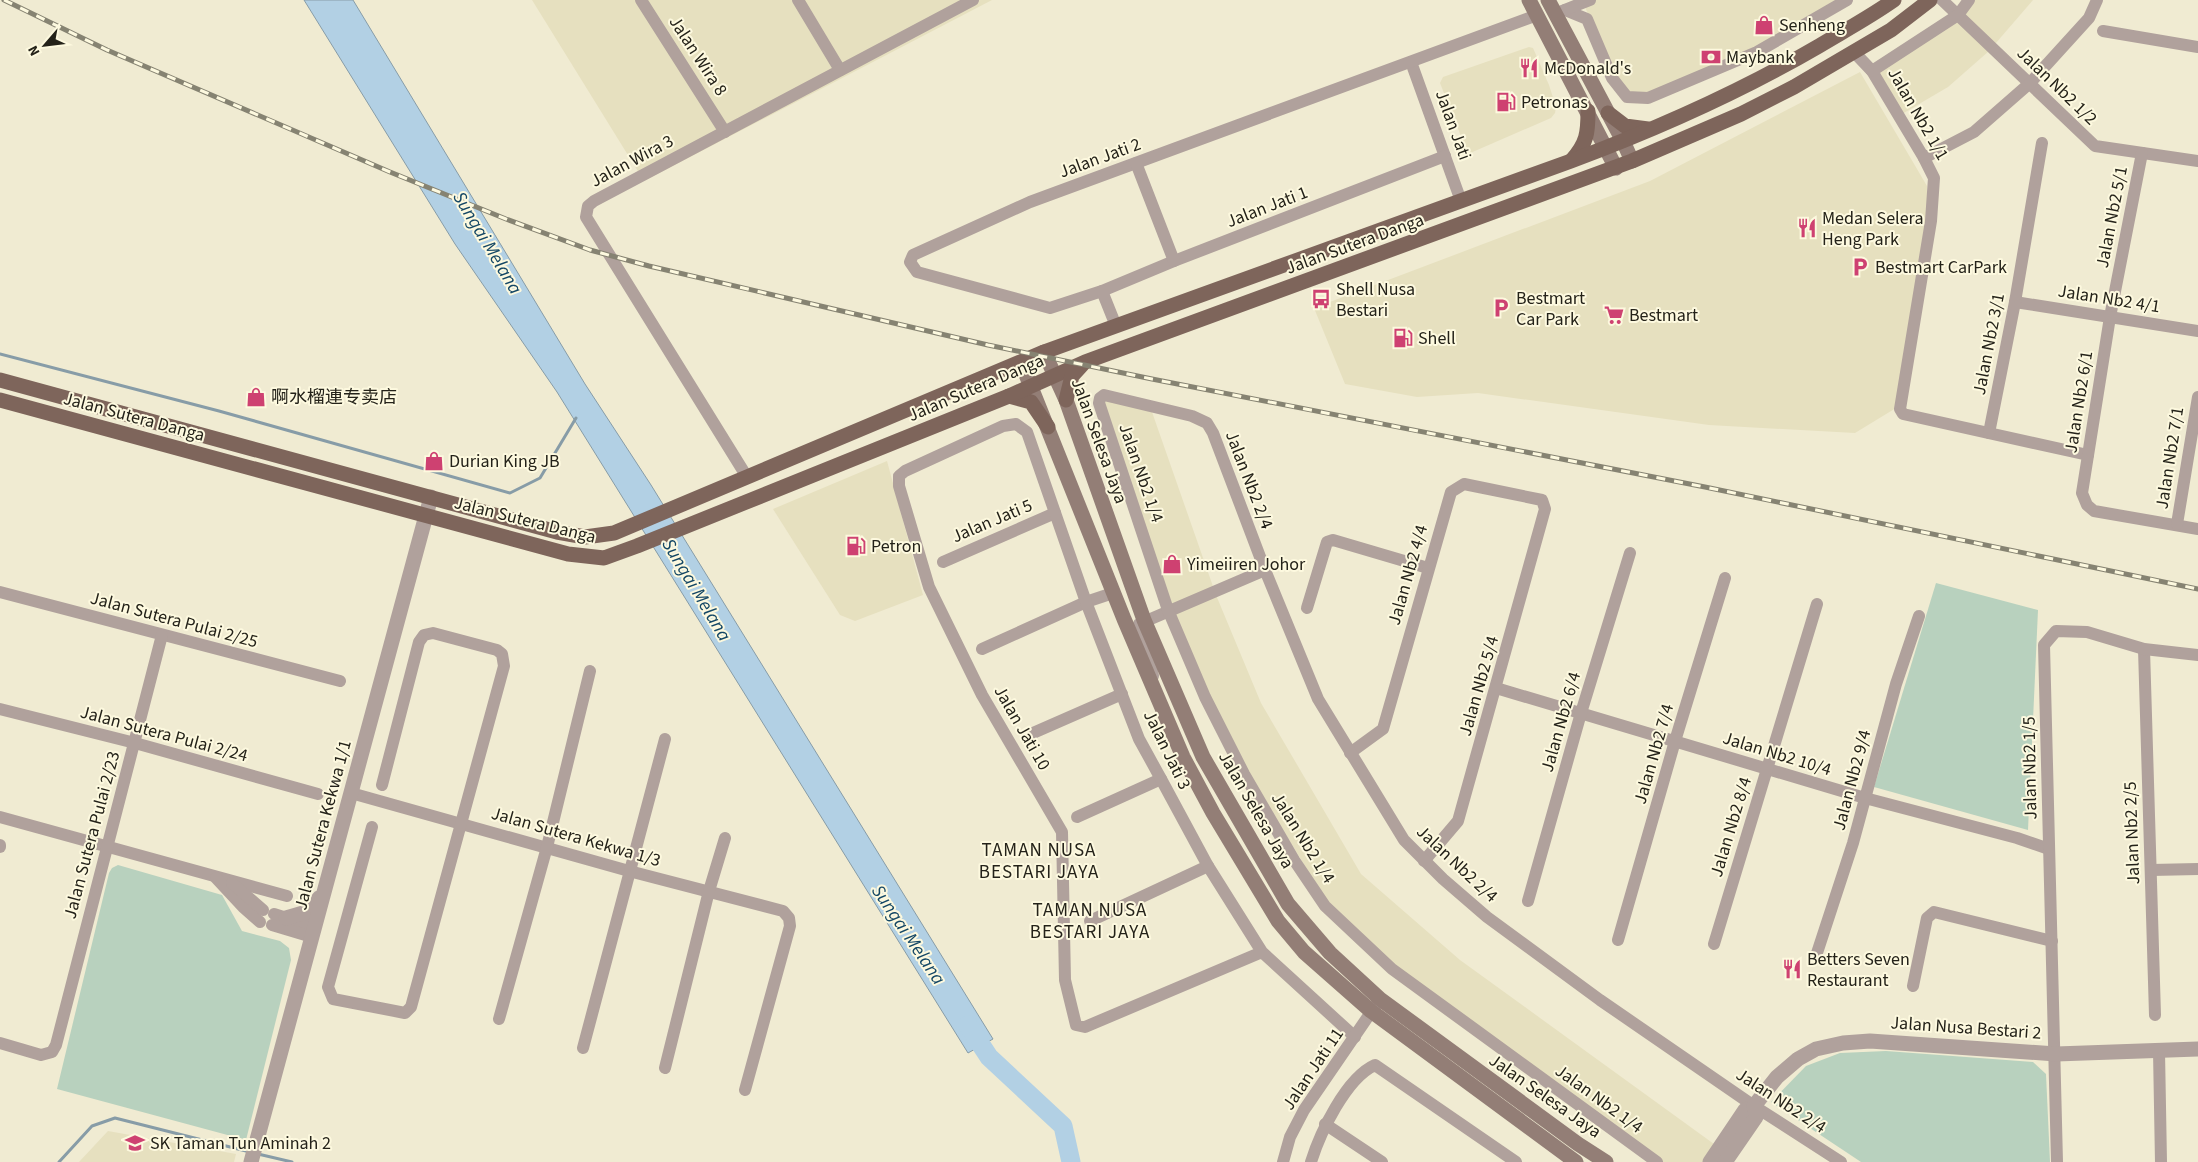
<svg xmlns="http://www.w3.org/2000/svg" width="2198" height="1162" font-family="'Source Sans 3','Noto Sans SC',sans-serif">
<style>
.built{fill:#e6e0bf}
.green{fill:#b8d1be}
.water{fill:#b2d0e4;stroke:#879ca7}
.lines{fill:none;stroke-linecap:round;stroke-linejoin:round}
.stream{stroke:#879ca7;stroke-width:3}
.river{stroke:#b2d0e4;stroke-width:19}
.minor{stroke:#b0a19c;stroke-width:12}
.tertiary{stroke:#b0a19c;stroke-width:15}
.secondary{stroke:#937e76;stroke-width:15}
.primary{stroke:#7e655b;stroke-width:15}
.rail-casing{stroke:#868372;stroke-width:5}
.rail{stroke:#fdf9df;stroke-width:3;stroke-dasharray:9;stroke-linecap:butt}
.labels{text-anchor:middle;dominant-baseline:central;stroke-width:4;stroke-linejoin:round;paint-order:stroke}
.poi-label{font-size:18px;fill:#242219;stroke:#fdf9df;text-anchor:start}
.street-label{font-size:18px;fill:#242219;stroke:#fdf9df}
.water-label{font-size:19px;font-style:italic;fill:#144765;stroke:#fdf9df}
.neighbourhood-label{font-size:19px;letter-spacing:1px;fill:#242219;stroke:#fdf9df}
</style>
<rect width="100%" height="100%" fill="#f0ebd2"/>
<g class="built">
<polygon points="532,0 992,0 644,181"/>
<polygon points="1582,0 1839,0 1759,47 1647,94 1629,93 1615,76"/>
<polygon points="1974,0 2033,0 1989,51 1948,87 1902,114 1877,72"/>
<polygon points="1529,47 1533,48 1549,85 1556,107 1555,113 1551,118 1468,154 1440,83 1443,77"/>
<polygon points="1860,72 1927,186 1927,230 1896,408 1855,433 1709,425 1478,393 1417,397 1345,384 1314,308 1650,181"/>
<polygon points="1106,400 1152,412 1216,595 1261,703 1361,874 1460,960 1714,1144 1703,1162 1663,1162 1393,965 1326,901 1246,769 1208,694 1170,603 1102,401"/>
<polygon points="887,461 923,595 855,621 840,615 773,509"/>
<polygon points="108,1131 236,1154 234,1162 79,1162"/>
</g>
<g class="green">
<polygon points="1936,583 2038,610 2028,830 1874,787"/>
<polygon points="118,865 222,895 242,931 280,941 289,948 291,960 246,1140 57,1089 109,873 112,868"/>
<polygon points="1886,1051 2033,1062 2046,1074 2050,1162 1861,1162 1771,1102 1806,1066 1840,1053"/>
</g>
<polygon class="water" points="304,0 353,0 585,384 651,485 993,1039 968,1053 557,392 455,244"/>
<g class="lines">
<g class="stream">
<polyline points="0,354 219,411 510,493 540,478 576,418"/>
<polyline points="258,1154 292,1162"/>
<polyline points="59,1162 92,1126 115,1118 250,1152"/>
</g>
<polyline class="river" points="968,1025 989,1057 1063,1126 1071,1162"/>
<g class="minor">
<polyline points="641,0 725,132"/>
<polyline points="798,0 840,70"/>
<polyline points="1942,0 2095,146 2198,161"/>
<polyline points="1565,10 1587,19 1612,78 1627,97 1648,98 1757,52 1847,0"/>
<polyline points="1562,11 1590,0"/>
<polyline points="2103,31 2198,47"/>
<polyline points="1854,52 1872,71 1924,158 1934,178 1931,221 1900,409 1903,414 2088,455"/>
<polyline points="1411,62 1461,201"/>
<polyline points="1872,71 1958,15 1969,0"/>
<polyline points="2142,153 2110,317 2082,493 2087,505 2094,511 2198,529"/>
<polyline points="1445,156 1174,261 1102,291 1050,308 917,272 910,262 913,255 1030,202 1537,15"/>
<polyline points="1924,158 1974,132 2030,83 2089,18 2097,0"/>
<polyline points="1136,163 1174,261"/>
<polyline points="1102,291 1116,326"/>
<polyline points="2015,302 2198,331"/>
<polyline points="1989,433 2015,302 2042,143"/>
<polyline points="747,477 586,217 588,206 594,201 973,0"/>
<polyline points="2177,524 2198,397"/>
<polyline points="943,562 1055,513"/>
<polyline points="0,592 340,681"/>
<polyline points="1307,608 1327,542 1333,540 1428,568"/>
<polyline points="982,649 1086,602 1113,593"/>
<polyline points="2144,649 2155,1015"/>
<polyline points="1153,676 1151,664 1138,628 1139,624 1265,570"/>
<polyline points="1496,688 1865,798 2017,838 2049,849"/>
<polyline points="0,709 135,743 318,794"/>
<polyline points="1033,733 1122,694"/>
<polyline points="1350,753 1383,729 1451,492 1464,484 1542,500 1545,509 1458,821 1424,861"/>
<polyline points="351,793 629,871 783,911 789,918 790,926 745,1090"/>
<polyline points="0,817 287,896"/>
<polyline points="1077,817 1161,779"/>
<polyline points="372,827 328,987 333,999 405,1013 411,1007 504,666 502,654 497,650 433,633 424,635 419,642 382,785"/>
<polyline points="0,847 0,845"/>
<polyline points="2151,870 2198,869"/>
<polyline points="216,878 243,907 260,922"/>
<polyline points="232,883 263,910"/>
<polyline points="1528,901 1581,713 1630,553"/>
<polyline points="274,914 315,927"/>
<polyline points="1090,921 1208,866"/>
<polyline points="272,925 312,937"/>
<polyline points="1618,940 1675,741 1725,578"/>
<polyline points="1714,944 1817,604"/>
<polyline points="1262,952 1085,1027 1076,1025 1065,980 1062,832 982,695 929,587 899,486 899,476 905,471 1003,426 1016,424 1027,432 1086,602 1139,739 1161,779 1208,866 1262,952 1355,1037"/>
<polyline points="1817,953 1853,843 1896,684 1919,616"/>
<polyline points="1913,986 1927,918 1934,912 2052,941"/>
<polyline points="499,1019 547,847 590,671"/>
<polyline points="0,1043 41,1055 52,1052 56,1045 162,635"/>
<polyline points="583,1048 665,739"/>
<polyline points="2159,1051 2161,1162"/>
<polyline points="665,1068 709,891 725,838"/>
<polyline points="1325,1124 1382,1162"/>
<polyline points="1283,1162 1290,1137 1304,1110 1376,1005"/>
<path d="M1311 1162C1320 1133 1346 1078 1375 1065L1516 1162"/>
<polyline points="1657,1162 1392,969 1325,906 1294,860 1244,774 1205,697 1168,610 1099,403 1100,398 1104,395 1192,416 1207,423 1213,433 1265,570 1318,699 1404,840 1443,879 1487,917 1600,1000 1754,1106 1841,1162"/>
<polyline points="2057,1162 2044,645 2056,631 2087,632 2144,649 2198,655"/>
</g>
<g class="tertiary">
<polyline points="286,918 310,911 319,898"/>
<polyline points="251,1162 431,497"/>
<polyline points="1710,1162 1745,1110 1754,1106 1777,1077 1798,1059 1816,1049 1843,1043 1870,1041 2056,1054 2198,1049"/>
<polyline points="1725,1162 1756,1117 1754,1106"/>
</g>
<g class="secondary">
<polyline points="1529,0 1616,168"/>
<polyline points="1548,0 1623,141 1632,161"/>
<polyline points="1044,352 1066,400 1144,620 1203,757 1288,904 1330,953 1380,999 1578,1144 1606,1162"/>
<polyline points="1021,362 1124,619 1183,757 1213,813 1278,921 1304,952 1371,1011 1576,1162"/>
</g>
<g class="primary">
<polyline points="1608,113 1625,126 1648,129"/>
<path d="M1572 160C1587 143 1588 133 1588 111"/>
<path d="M0 380 557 532 585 537 614 533 1044 352 1571 161C1657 129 1740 92 1819 46 1844 31 1870 17 1894 0"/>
<polyline points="1009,396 1031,402 1048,427"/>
<polyline points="0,400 568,554 604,558 637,546 1009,396 1085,362 1632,161 1741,114 1794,87 1891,30 1930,0"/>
<polyline points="1066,400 1072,376 1082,365"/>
</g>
<defs>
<polyline id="rail" points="4,0 107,50 390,172 506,219 590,250 649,266 988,345 1152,379 1705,487 2198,589"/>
</defs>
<use href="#rail" class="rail-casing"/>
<use href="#rail" class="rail"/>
</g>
<defs>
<symbol id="shop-bare" viewBox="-9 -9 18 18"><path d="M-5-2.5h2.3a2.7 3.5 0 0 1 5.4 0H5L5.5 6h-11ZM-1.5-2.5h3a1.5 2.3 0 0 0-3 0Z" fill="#ce4171" stroke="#fdf9df" stroke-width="2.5" paint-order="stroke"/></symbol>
<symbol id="bank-bare" viewBox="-9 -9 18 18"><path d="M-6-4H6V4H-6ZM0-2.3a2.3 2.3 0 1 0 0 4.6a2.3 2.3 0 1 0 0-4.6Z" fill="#ce4171" stroke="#fdf9df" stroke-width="2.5" paint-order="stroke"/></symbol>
<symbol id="restaurant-bare" viewBox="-9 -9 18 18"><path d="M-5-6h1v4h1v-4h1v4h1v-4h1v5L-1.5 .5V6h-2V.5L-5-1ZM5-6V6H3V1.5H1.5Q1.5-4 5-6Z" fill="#ce4171" stroke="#fdf9df" stroke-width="2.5" paint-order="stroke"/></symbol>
<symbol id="fuel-bare" viewBox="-9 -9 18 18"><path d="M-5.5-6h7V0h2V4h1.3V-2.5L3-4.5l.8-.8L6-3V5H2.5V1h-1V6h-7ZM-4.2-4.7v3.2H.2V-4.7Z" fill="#ce4171" stroke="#fdf9df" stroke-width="2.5" paint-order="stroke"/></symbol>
<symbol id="parking-bare" viewBox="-9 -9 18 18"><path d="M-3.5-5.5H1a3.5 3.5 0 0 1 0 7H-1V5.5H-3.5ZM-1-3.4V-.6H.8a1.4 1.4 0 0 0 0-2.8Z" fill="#ce4171" stroke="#fdf9df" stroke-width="2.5" paint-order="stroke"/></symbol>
<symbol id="bus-bare" viewBox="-9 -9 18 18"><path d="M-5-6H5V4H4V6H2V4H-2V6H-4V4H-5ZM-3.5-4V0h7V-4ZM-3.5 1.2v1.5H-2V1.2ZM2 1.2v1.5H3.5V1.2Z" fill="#ce4171" stroke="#fdf9df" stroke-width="2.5" paint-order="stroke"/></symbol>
<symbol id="supermarket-bare" viewBox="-9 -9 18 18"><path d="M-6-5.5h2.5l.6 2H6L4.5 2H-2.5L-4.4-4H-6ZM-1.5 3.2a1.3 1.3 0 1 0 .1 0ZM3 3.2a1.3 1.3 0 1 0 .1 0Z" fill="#ce4171" stroke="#fdf9df" stroke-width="2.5" paint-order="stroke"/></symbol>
<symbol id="school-bare" viewBox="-9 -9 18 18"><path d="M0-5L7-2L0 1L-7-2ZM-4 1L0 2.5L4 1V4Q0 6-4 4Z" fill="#ce4171" stroke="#fdf9df" stroke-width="2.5" paint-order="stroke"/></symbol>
</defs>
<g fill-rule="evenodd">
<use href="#shop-bare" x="1750" y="11" width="28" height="28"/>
<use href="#bank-bare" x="1697" y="43" width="28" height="28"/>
<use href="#restaurant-bare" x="1515" y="54" width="28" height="28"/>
<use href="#fuel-bare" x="1492" y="88" width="28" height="28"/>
<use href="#restaurant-bare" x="1793" y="214" width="28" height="28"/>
<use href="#parking-bare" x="1846" y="253" width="28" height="28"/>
<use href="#bus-bare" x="1307" y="285" width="28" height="28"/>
<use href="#parking-bare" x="1487" y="294" width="28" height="28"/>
<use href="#supermarket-bare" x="1600" y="301" width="28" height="28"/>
<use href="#fuel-bare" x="1389" y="324" width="28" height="28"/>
<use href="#shop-bare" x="242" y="383" width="28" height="28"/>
<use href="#shop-bare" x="420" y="447" width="28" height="28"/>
<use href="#fuel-bare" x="842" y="532" width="28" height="28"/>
<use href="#shop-bare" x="1158" y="550" width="28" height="28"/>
<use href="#restaurant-bare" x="1778" y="955" width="28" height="28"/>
<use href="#school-bare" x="121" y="1129" width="28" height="28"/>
</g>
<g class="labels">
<g class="poi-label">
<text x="1779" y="25">Senheng</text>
<text x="1726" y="57">Maybank</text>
<text x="1544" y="68">McDonald's</text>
<text x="1521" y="102">Petronas</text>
<text x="1822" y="218">Medan Selera<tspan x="1822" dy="21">Heng Park</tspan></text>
<text x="1875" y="267">Bestmart CarPark</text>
<text x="1336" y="289">Shell Nusa<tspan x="1336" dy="21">Bestari</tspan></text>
<text x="1516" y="298">Bestmart<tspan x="1516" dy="21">Car Park</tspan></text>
<text x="1629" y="315">Bestmart</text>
<text x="1418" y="338">Shell</text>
<text x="271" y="397">啊水榴連专卖店</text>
<text x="449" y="461">Durian King JB</text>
<text x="871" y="546">Petron</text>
<text x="1187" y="564">Yimeiiren Johor</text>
<text x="1807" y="959">Betters Seven<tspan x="1807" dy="21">Restaurant</tspan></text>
<text x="150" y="1143">SK Taman Tun Aminah 2</text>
</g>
<g class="street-label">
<text transform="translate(698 56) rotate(57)">Jalan Wira 8</text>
<text transform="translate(2057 86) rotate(44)">Jalan Nb2 1/2</text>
<text transform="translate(1918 114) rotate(60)">Jalan Nb2 1/1</text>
<text transform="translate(1453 125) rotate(70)">Jalan Jati</text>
<text transform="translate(1100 158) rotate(-20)">Jalan Jati 2</text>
<text transform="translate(632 161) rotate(-28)">Jalan Wira 3</text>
<text transform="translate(1267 207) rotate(-21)">Jalan Jati 1</text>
<text transform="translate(2112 217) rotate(-79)">Jalan Nb2 5/1</text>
<text transform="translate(1355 244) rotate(-20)">Jalan Sutera Danga</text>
<text transform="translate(2109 299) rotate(9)">Jalan Nb2 4/1</text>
<text transform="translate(1989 344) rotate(-79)">Jalan Nb2 3/1</text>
<text transform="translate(976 388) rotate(-23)">Jalan Sutera Danga</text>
<text transform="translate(2079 402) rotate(-81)">Jalan Nb2 6/1</text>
<text transform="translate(134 417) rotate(15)">Jalan Sutera Danga</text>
<text transform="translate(1099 441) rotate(70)">Jalan Selesa Jaya</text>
<text transform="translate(2170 458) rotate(-81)">Jalan Nb2 7/1</text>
<text transform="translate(1141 473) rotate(71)">Jalan Nb2 1/4</text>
<text transform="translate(1249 480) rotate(69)">Jalan Nb2 2/4</text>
<text transform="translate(525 520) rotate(14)">Jalan Sutera Danga</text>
<text transform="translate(992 521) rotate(-23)">Jalan Jati 5</text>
<text transform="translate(1408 575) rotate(-74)">Jalan Nb2 4/4</text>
<text transform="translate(174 620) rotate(15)">Jalan Sutera Pulai 2/25</text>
<text transform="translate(1479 686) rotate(-74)">Jalan Nb2 5/4</text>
<text transform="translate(1561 722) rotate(-74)">Jalan Nb2 6/4</text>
<text transform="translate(1022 728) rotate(60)">Jalan Jati 10</text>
<text transform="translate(164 734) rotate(15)">Jalan Sutera Pulai 2/24</text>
<text transform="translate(1167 750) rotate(64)">Jalan Jati 3</text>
<text transform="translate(1654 754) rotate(-74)">Jalan Nb2 7/4</text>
<text transform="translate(1777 754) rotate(17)">Jalan Nb2 10/4</text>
<text transform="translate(2030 768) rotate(-91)">Jalan Nb2 1/5</text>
<text transform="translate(1852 780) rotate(-75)">Jalan Nb2 9/4</text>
<text transform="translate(1256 810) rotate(60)">Jalan Selesa Jaya</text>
<text transform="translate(323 825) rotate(-75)">Jalan Sutera Kekwa 1/1</text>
<text transform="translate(1731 827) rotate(-73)">Jalan Nb2 8/4</text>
<text transform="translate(2132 833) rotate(-92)">Jalan Nb2 2/5</text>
<text transform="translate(92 835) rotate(-75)">Jalan Sutera Pulai 2/23</text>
<text transform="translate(576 837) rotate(16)">Jalan Sutera Kekwa 1/3</text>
<text transform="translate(1303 838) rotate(58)">Jalan Nb2 1/4</text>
<text transform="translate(1457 864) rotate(43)">Jalan Nb2 2/4</text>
<text transform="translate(1966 1028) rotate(4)">Jalan Nusa Bestari 2</text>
<text transform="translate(1313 1069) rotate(-56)">Jalan Jati 11</text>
<text transform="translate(1545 1096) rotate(35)">Jalan Selesa Jaya</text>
<text transform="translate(1599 1099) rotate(36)">Jalan Nb2 1/4</text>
<text transform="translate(1781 1101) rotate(33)">Jalan Nb2 2/4</text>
</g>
<g class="water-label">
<text transform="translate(487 243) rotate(59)">Sungai Melana</text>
<text transform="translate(696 590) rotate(59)">Sungai Melana</text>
<text transform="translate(908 935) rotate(56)">Sungai Melana</text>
</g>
<g class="neighbourhood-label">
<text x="1039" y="850">TAMAN NUSA<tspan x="1039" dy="22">BESTARI JAYA</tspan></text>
<text x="1090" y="910">TAMAN NUSA<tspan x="1090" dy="22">BESTARI JAYA</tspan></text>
</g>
</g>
<g transform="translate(45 45) rotate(242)" stroke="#fdf9df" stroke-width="4" paint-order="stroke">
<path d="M0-4L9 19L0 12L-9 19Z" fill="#242219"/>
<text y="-8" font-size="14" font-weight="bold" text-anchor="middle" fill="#242219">N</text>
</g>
</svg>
